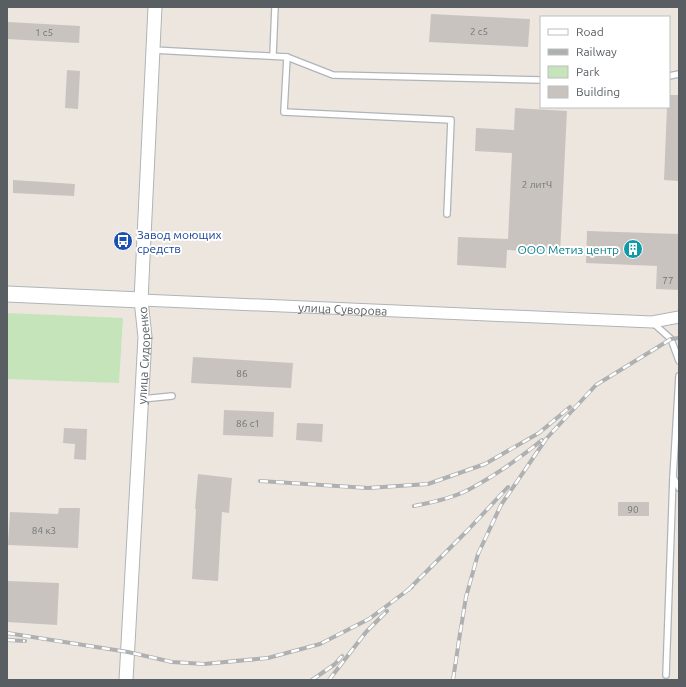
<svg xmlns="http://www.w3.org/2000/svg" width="686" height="687" font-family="Ubuntu,sans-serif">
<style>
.green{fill:#c5e4ba}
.building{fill:#c8c3be}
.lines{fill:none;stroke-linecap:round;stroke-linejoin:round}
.service-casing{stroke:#b0b4b8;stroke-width:8}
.minor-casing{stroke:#b0b4b8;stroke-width:13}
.tertiary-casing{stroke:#b0b4b8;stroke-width:15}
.secondary-casing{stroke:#afb5b8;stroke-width:17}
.service{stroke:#fff;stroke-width:5.5}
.minor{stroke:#fff;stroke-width:11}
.tertiary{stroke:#fff;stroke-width:13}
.secondary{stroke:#fff;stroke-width:15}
.rail-casing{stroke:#afb0b1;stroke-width:4}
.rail{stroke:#fff;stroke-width:2.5;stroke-dasharray:8;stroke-linecap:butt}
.labels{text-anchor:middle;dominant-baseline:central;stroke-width:4;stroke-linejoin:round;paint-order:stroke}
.number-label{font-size:10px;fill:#747778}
.transit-label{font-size:12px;fill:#164399;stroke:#fff;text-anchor:start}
.culture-label{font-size:12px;fill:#0d838f;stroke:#fff;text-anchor:end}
.street-label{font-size:12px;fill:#585e61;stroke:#fff}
</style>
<rect width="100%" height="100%" fill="#ece6df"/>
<polygon class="green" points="7,313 123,318 119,383 7,379"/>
<g class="building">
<polygon points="431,14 530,19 528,47 429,42"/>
<polygon points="8,22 80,26 79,43 7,39"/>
<polygon points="67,70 80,71 78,109 65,108"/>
<polygon points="669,95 679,95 679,181 664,180 667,107 669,107"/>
<polygon points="515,108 567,111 560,253 507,250 506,268 457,265 458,237 508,239 512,153 475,151 476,128 514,130"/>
<polygon points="13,180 75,184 74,196 13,193"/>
<polygon points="587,231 679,234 679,290 656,289 657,266 586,263"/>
<polygon points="193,357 293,363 291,388 191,383"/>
<polygon points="224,410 274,412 273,437 223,435"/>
<polygon points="297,423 323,424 322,442 296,440"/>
<polygon points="64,428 87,429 86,460 74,459 75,444 63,443"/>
<polygon points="198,474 232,478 229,513 222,512 218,581 192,579 196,509 195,509"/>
<rect x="618" y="502" width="31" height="14"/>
<polygon points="59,508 80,508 78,548 8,545 10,512 58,514"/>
<polygon points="7,581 59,583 57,625 7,622"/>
</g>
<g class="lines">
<defs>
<g id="service">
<polyline points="153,50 287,57 284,112 451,120 447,214"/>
<polyline points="273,55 275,7"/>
<polyline points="287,57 333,75 541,80"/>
<polyline points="669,76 679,74"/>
<polyline points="652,322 671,339 679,361"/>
<polyline points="679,376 673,477 679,488"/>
<polyline points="142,399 172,396"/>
<polyline points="666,675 673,477"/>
</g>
<g id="minor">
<path id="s1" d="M141 300 652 322 679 317"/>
</g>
<g id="tertiary">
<path id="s2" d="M126 680 145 337 141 300 155 7"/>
</g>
<polyline id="secondary" points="7,294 141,300"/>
</defs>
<use href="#service" class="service-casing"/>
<use href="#minor" class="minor-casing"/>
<use href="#tertiary" class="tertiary-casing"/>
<use href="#secondary" class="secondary-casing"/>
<use href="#service" class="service"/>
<use href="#minor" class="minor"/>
<use href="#tertiary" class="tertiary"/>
<use href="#secondary" class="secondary"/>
<defs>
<g id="rail">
<polyline points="260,481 368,488 428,484 485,464 539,433 570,407"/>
<path d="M414 506C433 502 453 498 470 489 496 475 520 458 542 440"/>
<polyline points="408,590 468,530 508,487"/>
<polyline points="7,633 128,652 172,662 204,664 268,658 320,644 369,619 412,587"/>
<polyline points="7,640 25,641"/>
<polyline points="312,680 335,664 342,656"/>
<polyline points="329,680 366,632 387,611"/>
<polyline points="453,680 459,640 466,597 478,554 501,505 546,439 596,385 671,339 679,338"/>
</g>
</defs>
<use href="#rail" class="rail-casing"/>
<use href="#rail" class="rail"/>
</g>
<defs>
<symbol id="bus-disc" viewBox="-11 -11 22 22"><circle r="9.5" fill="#1a4fb4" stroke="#fff"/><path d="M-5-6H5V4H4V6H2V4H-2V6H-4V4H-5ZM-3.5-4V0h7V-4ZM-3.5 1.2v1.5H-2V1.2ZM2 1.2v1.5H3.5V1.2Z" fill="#fff"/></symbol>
<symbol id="building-disc" viewBox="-11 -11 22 22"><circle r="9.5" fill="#0f9aa8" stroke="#fff"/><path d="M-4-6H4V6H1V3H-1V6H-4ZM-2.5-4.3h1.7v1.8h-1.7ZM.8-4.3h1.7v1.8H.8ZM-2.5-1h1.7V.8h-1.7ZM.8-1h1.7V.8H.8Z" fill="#fff"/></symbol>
</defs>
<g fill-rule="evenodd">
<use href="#bus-disc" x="112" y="230" width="22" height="22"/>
<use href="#building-disc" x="622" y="238" width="22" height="22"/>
</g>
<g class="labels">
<g class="number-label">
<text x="479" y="31">2 с5</text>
<text x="44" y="32">1 с5</text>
<text x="537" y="184">2 литЧ</text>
<text x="668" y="280">77</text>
<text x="242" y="373">86</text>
<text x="248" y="423">86 с1</text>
<text x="633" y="509">90</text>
<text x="44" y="530">84 к3</text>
</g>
<g class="transit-label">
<text x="137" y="234">Завод моющих<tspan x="137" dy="14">средств</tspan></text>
</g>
<g class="culture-label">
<text x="619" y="249">ООО Метиз центр</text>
</g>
<g class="street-label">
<text stroke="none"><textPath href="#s1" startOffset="202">улица Суворова</textPath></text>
<text stroke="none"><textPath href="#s2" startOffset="325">улица Сидоренко</textPath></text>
</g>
</g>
<rect width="686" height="687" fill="none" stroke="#585e61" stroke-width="16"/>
<rect x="540" y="16" width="130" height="92" fill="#ffffff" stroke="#bcbfc0"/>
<rect x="548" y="29" width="20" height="6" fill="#ffffff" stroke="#bcbfc0"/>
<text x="576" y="36" font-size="12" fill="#585e61">Road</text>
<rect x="548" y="49" width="20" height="6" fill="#afb0b1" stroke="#bcbfc0"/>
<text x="576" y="56" font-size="12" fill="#585e61">Railway</text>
<rect x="548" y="66" width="20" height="12" fill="#c5e4ba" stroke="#bcbfc0"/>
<text x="576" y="76" font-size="12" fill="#585e61">Park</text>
<rect x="548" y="86" width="20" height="12" fill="#c8c3be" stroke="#bcbfc0"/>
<text x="576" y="96" font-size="12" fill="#585e61">Building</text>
</svg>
